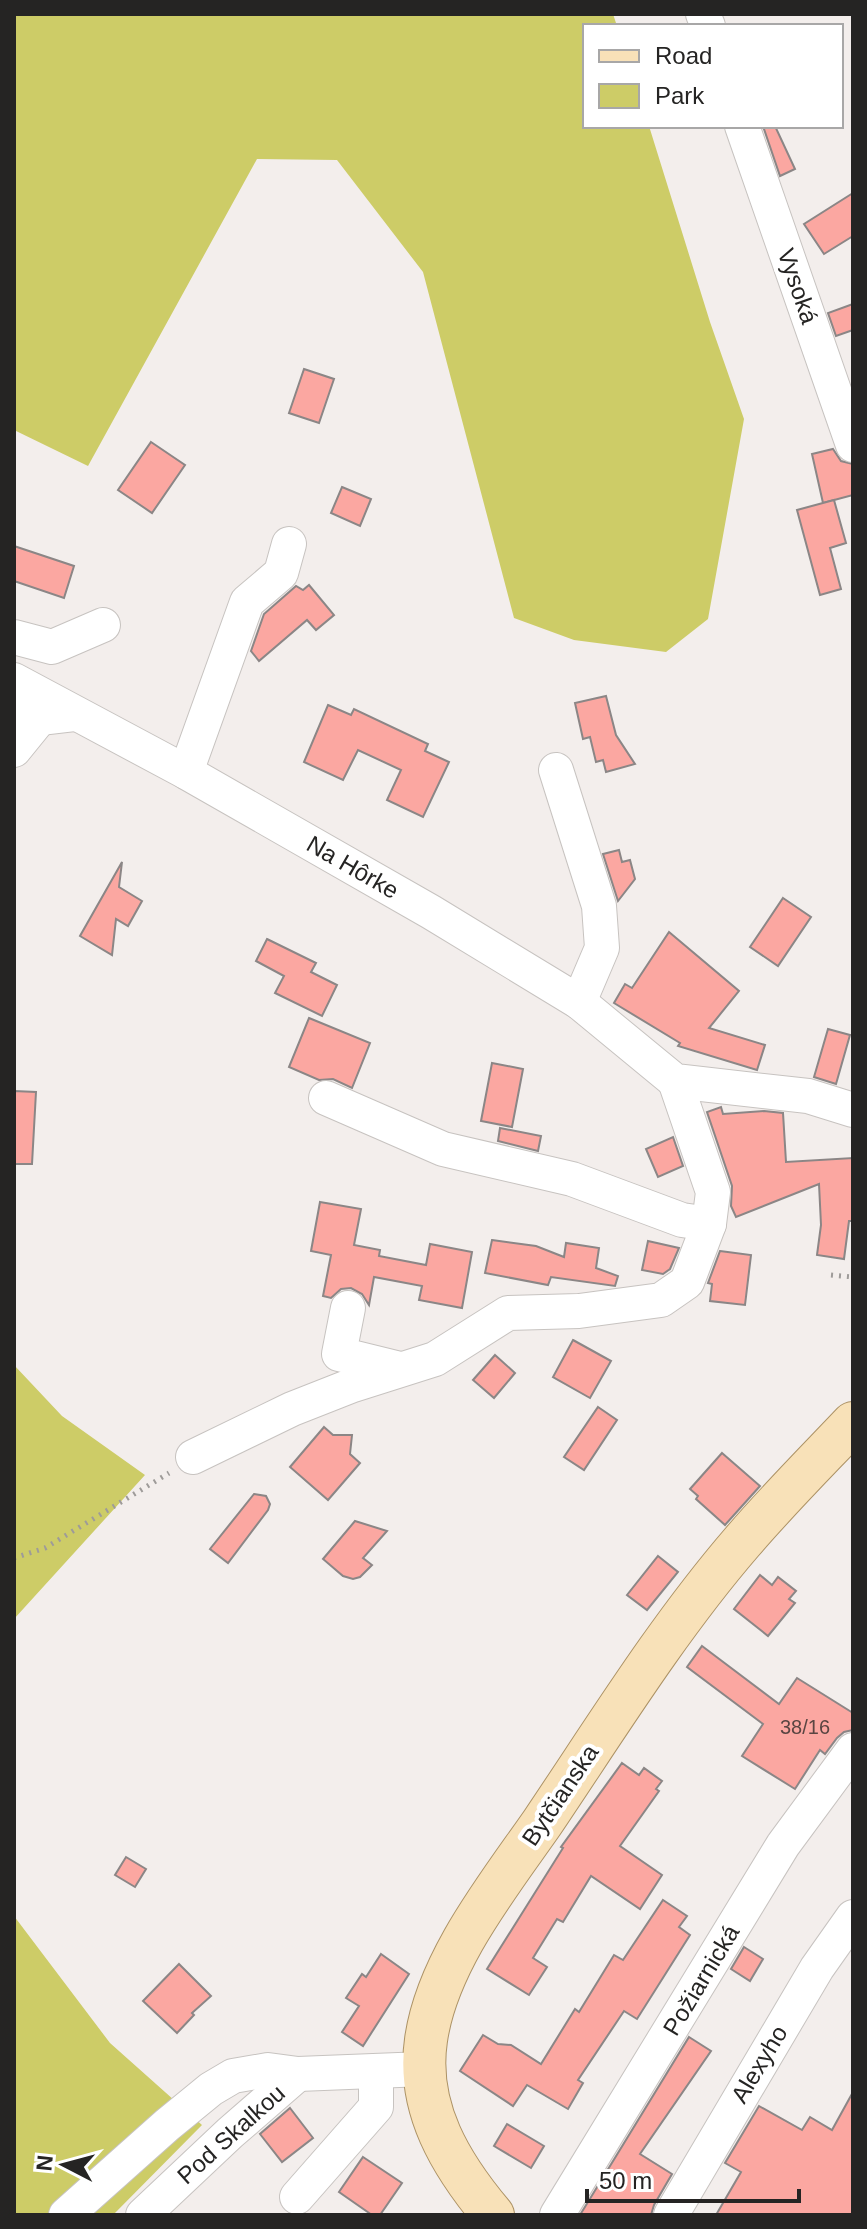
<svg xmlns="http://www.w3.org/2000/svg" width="867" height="2229" font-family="Arial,sans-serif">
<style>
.green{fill:#cdcc67}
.building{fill:#fba7a1;stroke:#8b8686;stroke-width:2}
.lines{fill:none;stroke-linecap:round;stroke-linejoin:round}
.minor-casing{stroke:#c7c3c0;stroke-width:36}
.major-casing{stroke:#ac9265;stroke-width:44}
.path{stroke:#9e9b99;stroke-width:5;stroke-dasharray:2 6;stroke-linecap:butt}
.minor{stroke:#fff;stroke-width:34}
.major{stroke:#f8e1b8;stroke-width:42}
.labels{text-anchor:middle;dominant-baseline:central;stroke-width:8;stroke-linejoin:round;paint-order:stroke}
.number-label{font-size:20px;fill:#5a4542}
.street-label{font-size:24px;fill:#252423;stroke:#fff}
</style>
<rect width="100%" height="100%" fill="#f3eeec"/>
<g class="green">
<polygon points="14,14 613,14 617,26 585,26 585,126 649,126 710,322 744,419 708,619 666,652 574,640 514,618 423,272 337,160 257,159 88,466 14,430"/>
<polygon points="14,1365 62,1416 145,1475 14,1619"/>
<polygon points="14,1916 110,2043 202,2125 113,2215 14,2215"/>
</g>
<g class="building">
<polygon points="763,126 775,126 795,169 780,176"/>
<polygon points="853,193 853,236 824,254 804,224"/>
<polygon points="853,304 853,330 836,336 828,313"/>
<polygon points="304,369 334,379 319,423 289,413"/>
<polygon points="151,442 185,465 152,513 118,490"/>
<polygon points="833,449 841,461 853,464 853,495 823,503 812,454"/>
<polygon points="342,487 371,499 360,526 331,513"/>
<polygon points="834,500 846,543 830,548 841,589 820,595 797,510"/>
<polygon points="14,546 74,566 64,598 14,581"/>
<polygon points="309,585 334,615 316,630 307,620 259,661 251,651 264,614 296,586 303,590"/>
<polygon points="606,696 616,735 635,764 606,772 603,760 596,762 590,737 583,739 575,703"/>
<polygon points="328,705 351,715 354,709 428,744 425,751 449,762 423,817 387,800 401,770 358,750 343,780 304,762"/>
<polygon points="619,850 622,862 630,860 635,879 618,901 603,854"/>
<polygon points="122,862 119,887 142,901 128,926 116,919 112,955 80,936"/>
<polygon points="783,898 811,917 778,966 750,947"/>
<polygon points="669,932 739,991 709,1028 765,1045 757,1070 678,1046 680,1043 614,1003 625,984 632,988"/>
<polygon points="267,939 316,963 311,972 337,985 322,1016 275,993 284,976 256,961"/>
<polygon points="309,1018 370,1043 352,1088 333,1079 319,1080 289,1067"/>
<polygon points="828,1029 850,1035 836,1084 814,1077"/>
<polygon points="492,1063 523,1069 512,1127 481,1121"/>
<polygon points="14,1091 36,1092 32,1164 14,1164"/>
<polygon points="721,1107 723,1114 764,1111 783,1113 786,1162 853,1158 853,1221 849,1221 844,1259 817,1255 821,1225 819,1184 736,1217 731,1206 732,1186 707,1112"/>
<polygon points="500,1128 541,1136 538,1151 498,1141"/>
<polygon points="673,1137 683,1166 658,1177 646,1149"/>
<polygon points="320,1202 361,1209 354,1245 380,1250 379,1256 426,1265 430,1244 472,1252 462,1308 419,1300 422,1286 374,1277 369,1305 362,1294 351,1288 341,1289 331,1298 323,1296 331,1255 311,1251"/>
<polygon points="492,1240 536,1246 564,1257 566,1243 599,1248 596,1268 618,1276 615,1286 551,1277 548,1285 485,1273"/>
<polygon points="648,1241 679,1248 670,1269 663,1274 642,1270"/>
<polygon points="720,1251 751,1255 745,1305 710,1301 712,1284 708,1283"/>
<polygon points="573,1340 611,1361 590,1398 553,1377"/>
<polygon points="495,1355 515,1373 494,1398 473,1380"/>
<polygon points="598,1407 617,1420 584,1470 564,1457"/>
<polygon points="324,1427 333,1435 352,1435 350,1454 360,1463 328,1500 290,1467"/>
<polygon points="722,1453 760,1486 725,1525 696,1499 698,1496 690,1489"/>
<polygon points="254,1494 266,1496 270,1504 268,1510 228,1563 210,1549"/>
<polygon points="355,1521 387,1531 363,1558 372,1565 360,1577 353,1579 343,1576 323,1559"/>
<polygon points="658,1556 678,1572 647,1610 627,1595"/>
<polygon points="760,1575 772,1585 778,1577 796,1591 789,1599 795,1603 768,1636 734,1609"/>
<polygon points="702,1646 779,1704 797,1678 853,1713 853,1730 844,1732 837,1738 825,1754 820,1750 795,1789 742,1756 763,1724 687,1667"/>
<polygon points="622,1763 639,1775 644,1768 662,1781 656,1789 659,1791 620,1846 662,1875 640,1909 591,1876 563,1922 557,1919 533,1958 547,1967 529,1995 487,1969 563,1848 561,1847"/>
<polygon points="126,1857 146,1869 135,1887 115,1875"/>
<polygon points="663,1900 687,1916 679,1927 690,1935 637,2019 624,2011 578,2080 583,2083 568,2109 527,2085 513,2106 460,2071 483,2035 498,2044 511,2045 541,2064 575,2009 579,2012 614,1955 623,1960"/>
<polygon points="744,1947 763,1959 750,1981 731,1969"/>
<polygon points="381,1954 409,1974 363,2046 342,2032 359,2006 346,1998 362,1974 366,1977"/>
<polygon points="179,1964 211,1996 192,2013 194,2015 177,2033 143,2001"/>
<polygon points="689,2037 711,2051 640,2154 672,2174 654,2205 651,2215 580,2215"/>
<polygon points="853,2092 853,2215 716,2215 741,2172 725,2163 759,2106 802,2130 810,2117 832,2130"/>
<polygon points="290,2108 313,2138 282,2162 260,2134"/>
<polygon points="507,2124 544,2146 531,2168 494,2146"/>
<polygon points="363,2157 402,2183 380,2215 372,2215 339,2192"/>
</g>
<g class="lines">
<defs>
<g id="minor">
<polyline points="703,14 708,26"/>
<polyline points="742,126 853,445"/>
<polyline points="14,637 52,647 103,625"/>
<polyline points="14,680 186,772 431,912 579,1002 675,1081 808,1096 853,1110"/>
<polyline points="14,714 40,718 74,714"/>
<polyline points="14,750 40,718"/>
<polyline points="556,770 599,906 602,948 579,1002"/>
<polyline points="186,772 247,602 281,573 289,544"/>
<polyline points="326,1098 443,1149 572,1179 682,1220 709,1224"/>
<polyline points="348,1308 339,1354 400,1369"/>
<polyline points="193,1457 292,1409 353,1385 435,1359 508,1313 579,1311 661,1300 687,1282 709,1224 713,1192 675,1081"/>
<polyline points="297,2197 376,2107 376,2071"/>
<polyline points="66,2215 167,2125 211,2089 233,2076 268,2070 298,2074 424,2069"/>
<polyline points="143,2215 230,2133 298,2074"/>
<polyline points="557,2215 783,1845 853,1750"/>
<polyline points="671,2215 817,1968 853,1917"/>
</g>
<path id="major" d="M493 2215C451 2165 416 2108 426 2040 437 1962 498 1886 542 1823 606 1728 667 1629 742 1542 777 1501 816 1462 853 1423"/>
</defs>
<use href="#minor" class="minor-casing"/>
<use href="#major" class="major-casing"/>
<g class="path">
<polyline points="831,1275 853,1277"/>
<polyline points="14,1558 45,1548 169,1473"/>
</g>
<use href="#minor" class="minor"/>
<use href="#major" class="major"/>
</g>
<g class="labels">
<g class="number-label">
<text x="805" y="1727">38/16</text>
</g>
<g class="street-label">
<text transform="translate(798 286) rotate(71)">Vysoká</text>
<text transform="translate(353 867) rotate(30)">Na Hôrke</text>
<text transform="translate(560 1795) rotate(-56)">Bytčianska</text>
<text transform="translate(701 1980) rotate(-59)">Požiarnická</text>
<text transform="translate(759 2064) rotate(-59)">Alexyho</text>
<text transform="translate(231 2134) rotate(-42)">Pod Skalkou</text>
</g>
</g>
<rect width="867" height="2229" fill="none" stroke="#252423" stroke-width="32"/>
<rect x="583" y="24" width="260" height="104" fill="#ffffff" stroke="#a8a7a7" stroke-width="2"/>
<rect x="599" y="50" width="40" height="12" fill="#f8e1b8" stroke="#a8a7a7" stroke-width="2"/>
<text x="655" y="64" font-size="24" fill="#252423">Road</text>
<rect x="599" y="84" width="40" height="24" fill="#cdcc67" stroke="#a8a7a7" stroke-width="2"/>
<text x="655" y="104" font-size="24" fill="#252423">Park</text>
<g transform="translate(64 2165) rotate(276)" stroke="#ffffff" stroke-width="6" paint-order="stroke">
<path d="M0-6L14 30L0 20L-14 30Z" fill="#252423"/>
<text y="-12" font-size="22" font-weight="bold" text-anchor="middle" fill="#252423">N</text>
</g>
<path d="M587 2189v12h212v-12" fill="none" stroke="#252423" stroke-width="4"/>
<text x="599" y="2189" font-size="24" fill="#252423" stroke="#ffffff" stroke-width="6" paint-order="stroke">50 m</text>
</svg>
